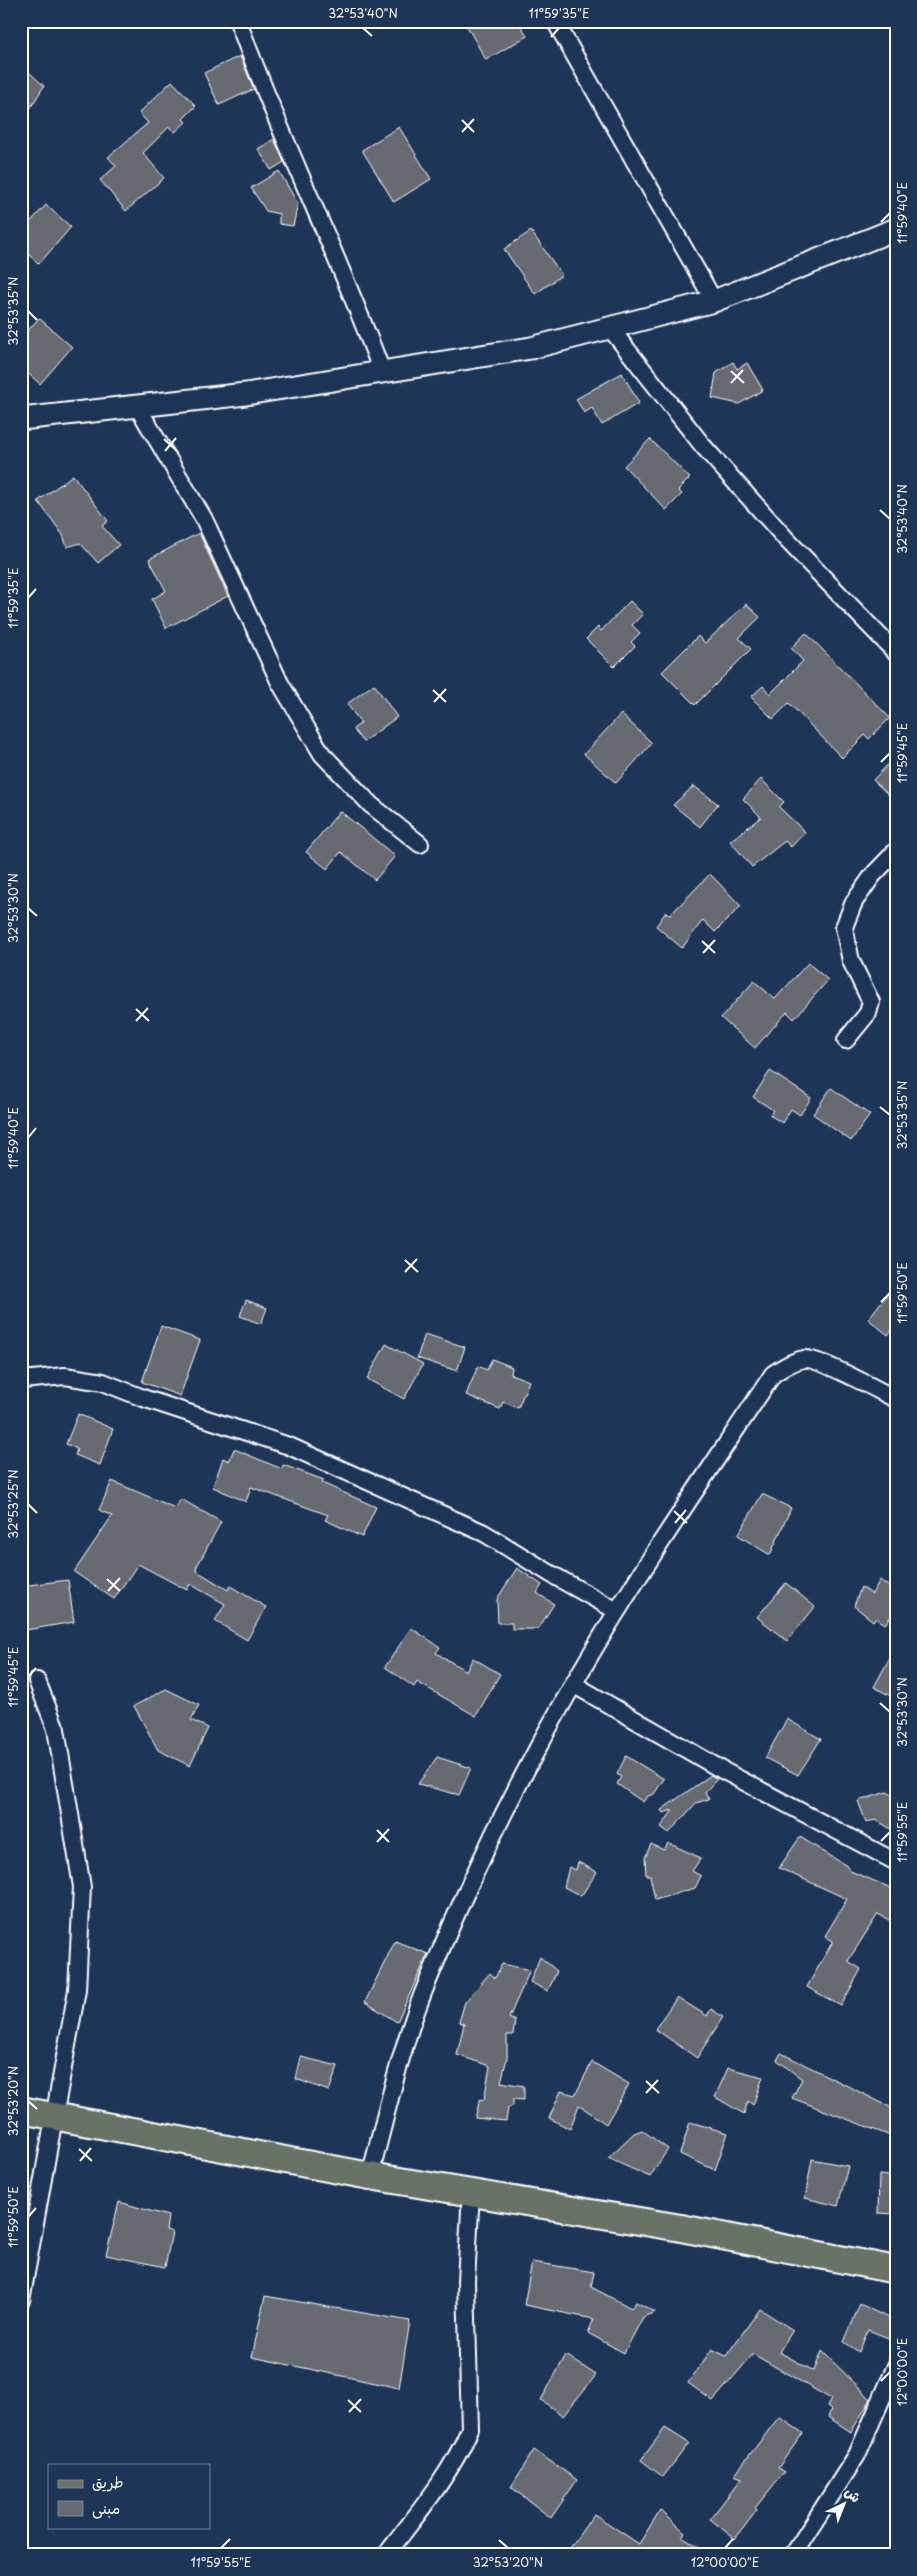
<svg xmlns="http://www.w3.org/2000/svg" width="917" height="2576" font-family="'Playpen Sans','Playpen Sans Arabic',sans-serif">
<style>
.building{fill:#686a71;stroke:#fff}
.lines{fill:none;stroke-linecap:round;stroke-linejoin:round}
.minor-casing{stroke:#fff;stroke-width:20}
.tertiary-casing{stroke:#fff;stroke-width:25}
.primary-casing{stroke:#fff;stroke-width:30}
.minor{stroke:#1d3557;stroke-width:16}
.tertiary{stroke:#1d3557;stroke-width:21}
.primary{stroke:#697266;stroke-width:26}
.ticks{fill:none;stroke:#fff;stroke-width:2}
.neatline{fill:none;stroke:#fff;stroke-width:2}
.ticks-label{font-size:12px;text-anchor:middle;fill:#fff}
</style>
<rect width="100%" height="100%" fill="#1d3557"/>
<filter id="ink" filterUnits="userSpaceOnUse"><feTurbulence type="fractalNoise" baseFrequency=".02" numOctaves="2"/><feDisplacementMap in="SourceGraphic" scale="10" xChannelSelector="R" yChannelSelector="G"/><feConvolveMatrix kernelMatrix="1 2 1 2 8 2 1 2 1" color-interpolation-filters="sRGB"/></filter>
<g filter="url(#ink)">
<g class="building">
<polygon points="464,21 518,21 527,36 486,60"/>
<polygon points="240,56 254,89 219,105 204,73"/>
<polygon points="29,72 44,86 21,123 21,83"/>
<polygon points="172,81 196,106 183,119 186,122 175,132 169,127 143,153 164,178 126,211 100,180 116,166 108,157 148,123 139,113"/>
<polygon points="399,127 431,179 394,202 362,150"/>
<polygon points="274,139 284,162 271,170 258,149"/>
<polygon points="279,171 298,204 293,226 279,224 279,214 266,211 251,188"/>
<polygon points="46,205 71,227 39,264 21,248 21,232"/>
<polygon points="531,231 562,275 535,294 504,249"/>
<polygon points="39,318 72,347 40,384 21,367 21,338"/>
<polygon points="733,362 737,369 747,363 763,390 739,404 712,398 716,373"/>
<polygon points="622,373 639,403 602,425 592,408 584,413 576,399"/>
<polygon points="650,439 690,478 678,490 682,494 666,510 624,466"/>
<polygon points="73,475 108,521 102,526 119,545 98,563 80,543 67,547 63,535 38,501"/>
<polygon points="199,533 228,596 166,628 152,599 166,591 149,559"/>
<polygon points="630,601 643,614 632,625 640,633 631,642 635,646 614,667 586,639 598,627 601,631"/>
<polygon points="746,604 760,617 739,638 751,649 695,705 662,672 698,636 705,643"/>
<polygon points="806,633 890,718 869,739 865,735 842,758 789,703 773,719 751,697 763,686 770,694 803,661 791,648"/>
<polygon points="374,684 397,717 363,742 353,729 361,723 347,704"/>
<polygon points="621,714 652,743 616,783 584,754"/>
<polygon points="896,756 896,802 873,780"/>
<polygon points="761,779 784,802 779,807 805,832 791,847 785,841 752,867 730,841 761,817 743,799"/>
<polygon points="694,786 718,804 700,827 673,805"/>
<polygon points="340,811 395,856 375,880 341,852 327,869 306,852"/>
<polygon points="710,874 741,906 715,932 703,920 682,948 656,926 666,912 670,915"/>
<polygon points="808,963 828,980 794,1019 787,1012 755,1048 721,1018 754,981 775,999"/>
<polygon points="770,1071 811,1098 800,1115 791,1109 782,1123 770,1115 773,1110 753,1097"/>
<polygon points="831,1088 870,1115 851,1141 813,1114"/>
<polygon points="896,1283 896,1325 888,1335 868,1319"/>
<polygon points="246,1300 267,1308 261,1324 240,1316"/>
<polygon points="161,1326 200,1340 180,1396 142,1382"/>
<polygon points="425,1334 465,1347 457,1371 417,1358"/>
<polygon points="386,1344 423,1364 404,1399 367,1379"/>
<polygon points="492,1359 512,1367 511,1374 529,1381 518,1408 503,1402 500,1409 466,1395 478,1366 487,1370"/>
<polygon points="78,1414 113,1429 100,1465 75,1455 77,1449 66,1444"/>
<polygon points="234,1449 282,1469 283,1465 324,1480 322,1483 376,1507 362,1537 325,1520 328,1515 251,1487 246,1502 213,1487 223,1458 229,1461"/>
<polygon points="112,1481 175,1508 181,1499 221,1522 196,1568 197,1571 228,1590 230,1586 266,1607 247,1640 215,1621 225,1604 190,1584 187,1590 138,1564 114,1599 74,1572 112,1516 99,1510"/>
<polygon points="762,1494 791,1508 770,1555 738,1535"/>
<polygon points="517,1568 542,1585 537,1593 554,1604 538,1629 512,1629 512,1623 498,1623 497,1599"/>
<polygon points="68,1580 74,1622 26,1630 21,1586"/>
<polygon points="880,1580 896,1592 896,1610 885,1624 876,1618 873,1621 854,1606 861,1587 872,1594"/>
<polygon points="786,1583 815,1607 787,1641 757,1617"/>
<polygon points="411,1628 440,1647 436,1653 466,1671 473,1658 500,1674 476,1716 417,1682 414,1687 385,1667"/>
<polygon points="896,1646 896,1699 874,1687"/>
<polygon points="166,1689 199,1705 191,1720 208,1728 190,1766 158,1750 134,1706"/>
<polygon points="787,1719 821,1739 798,1775 765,1758"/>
<polygon points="626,1756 664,1779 654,1794 648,1796 643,1802 617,1784 621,1777 617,1774"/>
<polygon points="437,1757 471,1768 459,1795 418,1784"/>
<polygon points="711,1775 717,1779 705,1792 709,1799 696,1803 669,1833 661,1827 673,1810 663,1813 661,1810"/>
<polygon points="887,1792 896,1797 896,1832 876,1820 866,1822 858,1801"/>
<polygon points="800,1837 850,1868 848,1870 896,1890 896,1924 878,1914 848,1961 861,1969 841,2006 807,1987 833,1941 825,1936 847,1899 779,1868"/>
<polygon points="668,1843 701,1858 692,1871 701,1876 695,1888 655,1900 650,1875 646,1875 645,1858 651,1844 664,1850"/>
<polygon points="578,1862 597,1872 581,1896 564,1887 569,1867 576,1870"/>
<polygon points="395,1941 428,1954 397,2022 365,2002"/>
<polygon points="540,1957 557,1971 548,1991 530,1982"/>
<polygon points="502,1964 530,1970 509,2018 515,2021 513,2035 507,2035 507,2058 501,2082 524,2086 524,2100 513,2099 513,2106 508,2108 506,2121 475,2118 480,2099 484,2100 490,2066 457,2055 464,2024 459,2022 465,2002 490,1973 495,1978"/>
<polygon points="677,1997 707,2016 711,2009 723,2017 697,2058 655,2029"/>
<polygon points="781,2053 896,2110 896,2138 792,2098 802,2079 777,2060"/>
<polygon points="301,2057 338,2066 329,2091 296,2079"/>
<polygon points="592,2062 629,2084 606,2124 579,2105 570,2129 549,2118 561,2091 575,2095"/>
<polygon points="728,2068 763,2077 753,2105 748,2101 744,2114 715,2097"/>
<polygon points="690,2122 728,2133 715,2170 680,2154"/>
<polygon points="642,2130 668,2149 650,2177 608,2158 634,2133"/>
<polygon points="812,2159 848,2166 838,2206 805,2198"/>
<polygon points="879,2175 896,2177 896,2214 878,2213"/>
<polygon points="119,2202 168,2216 166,2230 172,2232 165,2267 106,2255"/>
<polygon points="532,2262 594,2272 591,2287 631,2308 636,2302 655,2312 643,2317 624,2353 588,2333 594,2319 524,2305"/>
<polygon points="265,2296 410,2321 399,2388 252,2357"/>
<polygon points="860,2304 896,2322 896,2341 868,2330 859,2352 844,2342"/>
<polygon points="760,2309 793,2330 779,2352 814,2371 822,2351 871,2399 851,2432 828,2417 831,2410 827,2407 831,2399 753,2354 713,2401 688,2383 712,2349 726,2356"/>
<polygon points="566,2355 596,2375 563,2416 541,2400"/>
<polygon points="779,2417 803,2433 778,2468 784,2472 755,2508 757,2510 735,2539 710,2519 742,2478 734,2475"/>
<polygon points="665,2428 689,2443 663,2477 641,2460"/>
<polygon points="534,2450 577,2480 551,2518 511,2487"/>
<polygon points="660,2510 685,2532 682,2537 710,2555 565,2555 594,2514 639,2544"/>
</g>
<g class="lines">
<defs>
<g id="minor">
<path d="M238 21C281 140 338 253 382 372"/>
<polyline points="555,21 714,301"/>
<polyline points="610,328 703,446 787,540 896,653"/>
<polyline points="137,406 204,519 280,683 322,754 371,805 420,844"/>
<polyline points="846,1040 868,1013 871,1002 851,961 844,927 854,902 873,875 896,851"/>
<polyline points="21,1380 65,1376 103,1382 143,1398 289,1446 484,1533 551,1574 617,1611"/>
<polyline points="573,1684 724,1771 896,1862"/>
<path d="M370 2176C386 2115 400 2051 423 1993 466 1886 516 1783 574 1683 635 1577 705 1477 773 1374 782 1368 792 1361 804 1359 818 1357 879 1391 896 1399"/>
<polyline points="21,2301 77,1990 82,1887 56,1729 37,1681"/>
<path d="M390 2555 389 2551C419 2512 451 2474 470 2429L466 2281 471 2192"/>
<polyline points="793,2555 857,2455 896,2366"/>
</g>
<polyline id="tertiary" points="21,419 246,394 531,348 714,301 896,229"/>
<polyline id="primary" points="21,2110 370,2176 681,2228 896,2270"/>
</defs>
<use href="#minor" class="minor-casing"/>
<use href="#tertiary" class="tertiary-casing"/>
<use href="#primary" class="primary-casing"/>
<use href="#minor" class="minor"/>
<use href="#tertiary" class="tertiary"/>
<use href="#primary" class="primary"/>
</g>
</g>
<path class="ticks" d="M363 28 372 36M551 37 559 28M462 120 474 132M462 132 474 119M881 222 890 213M28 311 37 320M731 371 744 383M731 383 743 370M164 439 177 451M165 451 176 438M880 510 890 519M28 598 36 589M433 690 446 702M434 702 446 689M881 762 890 753M28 908 37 916M702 941 715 953M703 953 715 940M136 1009 149 1021M136 1021 148 1008M880 1107 890 1115M28 1138 36 1128M405 1260 418 1272M405 1272 417 1259M881 1302 890 1293M28 1504 37 1513M674 1511 687 1523M675 1523 686 1510M107 1579 120 1591M108 1591 120 1578M28 1677 36 1668M880 1703 890 1712M377 1830 389 1842M881 1841 890 1832M377 1842 389 1829M646 2081 659 2093M646 2093 658 2080M28 2101 37 2109M79 2149 92 2161M80 2161 91 2148M28 2217 36 2208M881 2381 890 2372M348 2400 361 2412M349 2412 361 2399M499 2540 508 2548M221 2548 230 2539M725 2548 733 2539"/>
<rect width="917" height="2576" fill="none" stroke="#1d3557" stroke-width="55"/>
<rect x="48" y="2464" width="162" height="65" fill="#1d3557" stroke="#77869a"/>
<rect x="58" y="2480" width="25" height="8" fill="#697266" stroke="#77869a"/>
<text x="92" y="2488" font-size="15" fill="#ffffff">طريق</text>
<rect x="58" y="2501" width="25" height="15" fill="#686a71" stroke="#77869a"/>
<text x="92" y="2514" font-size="15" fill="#ffffff">مبنى</text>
<g transform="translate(844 2504) rotate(43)" stroke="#1d3557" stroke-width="4" paint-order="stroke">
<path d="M0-4L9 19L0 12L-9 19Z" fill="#ffffff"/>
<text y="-8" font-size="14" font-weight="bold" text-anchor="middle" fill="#ffffff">ش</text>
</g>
<rect x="28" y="28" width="862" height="2520" class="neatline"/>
<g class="ticks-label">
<text x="363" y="18">32°53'40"N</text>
<text x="559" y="18">11°59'35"E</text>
<text transform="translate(903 213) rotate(-90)" y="4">11°59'40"E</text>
<text transform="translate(14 311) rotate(-90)" y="4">32°53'35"N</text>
<text transform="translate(903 519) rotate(-90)" y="4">32°53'40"N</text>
<text transform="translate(14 598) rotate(-90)" y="4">11°59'35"E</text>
<text transform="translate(903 753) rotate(-90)" y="4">11°59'45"E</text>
<text transform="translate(14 908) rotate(-90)" y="4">32°53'30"N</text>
<text transform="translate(903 1115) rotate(-90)" y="4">32°53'35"N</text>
<text transform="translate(14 1138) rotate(-90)" y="4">11°59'40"E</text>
<text transform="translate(903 1293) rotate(-90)" y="4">11°59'50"E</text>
<text transform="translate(14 1504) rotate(-90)" y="4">32°53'25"N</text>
<text transform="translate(14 1677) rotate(-90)" y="4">11°59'45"E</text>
<text transform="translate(903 1712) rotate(-90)" y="4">32°53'30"N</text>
<text transform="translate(903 1832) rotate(-90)" y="4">11°59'55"E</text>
<text transform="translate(14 2101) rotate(-90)" y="4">32°53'20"N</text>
<text transform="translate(14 2217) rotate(-90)" y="4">11°59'50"E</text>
<text transform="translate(903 2372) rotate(-90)" y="4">12°00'00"E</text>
<text x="221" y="2567">11°59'55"E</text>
<text x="508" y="2567">32°53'20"N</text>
<text x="725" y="2567">12°00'00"E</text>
</g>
</svg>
